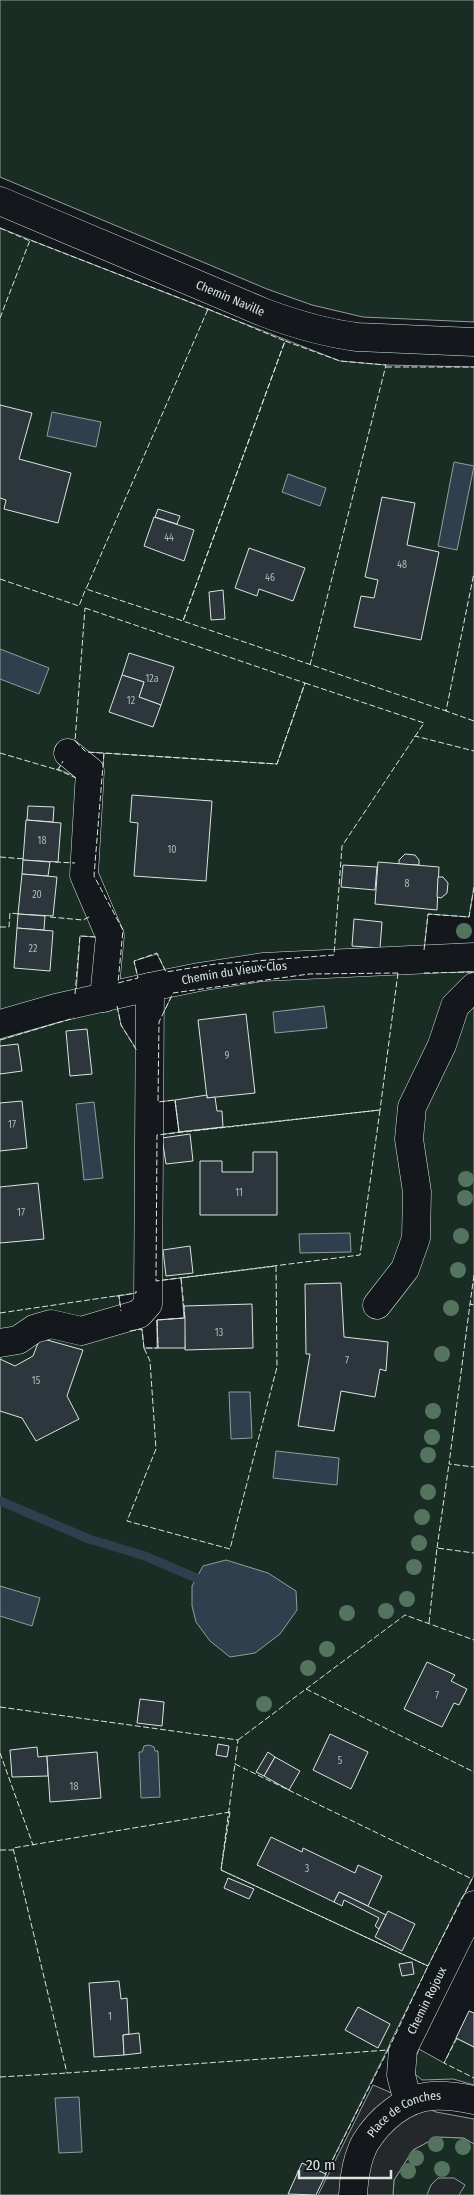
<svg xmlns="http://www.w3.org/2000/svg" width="474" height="2195" font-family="'Fira Sans Condensed',sans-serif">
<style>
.green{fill:#1a2d24;stroke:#939e99}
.parking{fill:#24282b;stroke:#939e99}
.water{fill:#2f3f4d;stroke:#939e99}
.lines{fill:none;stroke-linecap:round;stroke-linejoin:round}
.stream{stroke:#2f3f4d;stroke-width:9}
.building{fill:#2c363c;stroke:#d8e6dc}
.minor-casing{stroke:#d8e6dc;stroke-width:29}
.minor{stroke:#14181c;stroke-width:28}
.fence{stroke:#d8e6dc;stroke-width:1;stroke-dasharray:6 2.5;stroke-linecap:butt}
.tree{fill:#55745f}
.labels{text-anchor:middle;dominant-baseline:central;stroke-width:4;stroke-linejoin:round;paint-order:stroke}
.number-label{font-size:10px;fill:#adbab4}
.street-label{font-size:12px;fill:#d8e6dc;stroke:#14181c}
</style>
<rect width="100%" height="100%" fill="#14181c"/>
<g class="green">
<polygon points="0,0 474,0 474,322 363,317 312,305 267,289 0,177"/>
<polygon points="0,228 340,361 386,365 474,367 474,887 469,917 428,914 424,952 166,972 157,954 134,961 138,978 118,983 123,930 94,876 104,753 86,752 75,741 58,769 75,776 81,785 96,937 80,936 76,994 0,1014"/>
<polygon points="474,972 474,1875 315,2195 0,2195 0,1040 117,1005 121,1025 137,1050 136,1293 119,1296 123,1331 142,1329 144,1348 157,1348 157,1320 184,1318 181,1278 156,1281 157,1135 179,1132 175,1100 158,1102 159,1022 173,993 309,974"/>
<polygon points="456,2038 474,2047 474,2085 453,2079 422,2080 415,2074 414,2063 419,2049 444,2063"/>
<polygon points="437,2137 464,2138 474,2144 474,2195 393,2195 394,2180 413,2150"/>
</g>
<g class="parking">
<polygon points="373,2085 436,2112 474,2119 474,2144 464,2138 437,2137 413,2150 394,2180 393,2195 318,2195"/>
<polygon points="438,2178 454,2178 465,2185 459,2195 427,2195 431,2185"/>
</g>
<g class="water">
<polygon points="52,412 101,422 96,447 47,436"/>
<polygon points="454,462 474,466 457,550 438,546"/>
<polygon points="288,474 326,488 320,506 282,492"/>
<polygon points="0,649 49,668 39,694 0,679"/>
<polygon points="324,1006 327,1028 275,1033 273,1012"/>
<polygon points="94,1102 103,1178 84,1180 76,1104"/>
<polygon points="350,1233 351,1252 300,1253 299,1234"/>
<polygon points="229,1392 250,1392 252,1438 231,1439"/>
<polygon points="276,1451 339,1458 337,1485 273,1478"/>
<polygon points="226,1560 268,1573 296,1591 297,1610 280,1634 255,1653 230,1657 210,1641 196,1622 192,1606 192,1586 203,1566"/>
<polygon points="0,1586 40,1598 32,1626 0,1616"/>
<polygon points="149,1745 154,1747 155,1751 158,1751 160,1797 141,1798 139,1752 142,1752 144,1746"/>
<polygon points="79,2097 82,2152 59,2153 55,2098"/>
</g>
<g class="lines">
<polyline class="stream" points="0,1501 89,1539 145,1556 196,1578"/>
</g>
<g class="building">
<polygon points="0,405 32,413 19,459 71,473 58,523 4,509 6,500 0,498"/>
<polygon points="382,497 415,503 407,545 439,552 421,640 354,627 361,596 374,598 378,580 365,577"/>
<polygon points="158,509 180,516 177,524 155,517"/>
<polygon points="154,517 194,530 184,561 144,546"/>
<polygon points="249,548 305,568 293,601 259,589 257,596 235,588"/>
<polygon points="223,590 225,619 211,620 209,592"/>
<polygon points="129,653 174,667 161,705 139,697 144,682 122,675"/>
<polygon points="122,675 144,682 139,697 161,705 153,727 109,712"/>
<polygon points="132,795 212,801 206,881 134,876 138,823 130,822"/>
<polygon points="28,806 54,807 53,822 27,820"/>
<polygon points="26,820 61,823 58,862 23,860"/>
<polygon points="405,854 415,855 419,860 419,865 399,864 399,860"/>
<polygon points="23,860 50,862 48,876 22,874"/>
<polygon points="378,862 439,867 437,910 375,904"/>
<polygon points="343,865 377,867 375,890 341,887"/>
<polygon points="22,874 57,877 53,916 18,914"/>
<polygon points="438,877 443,877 448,883 447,893 441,898 437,897"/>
<polygon points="18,914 45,916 44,930 17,928"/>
<polygon points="354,919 382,922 380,948 352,946"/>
<polygon points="17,928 53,931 50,971 14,968"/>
<polygon points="246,1014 255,1093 207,1098 198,1020"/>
<polygon points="87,1029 92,1074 70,1076 66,1031"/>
<polygon points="18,1044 22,1071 0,1074 0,1046"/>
<polygon points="207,1095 207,1098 215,1097 217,1111 222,1111 223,1127 179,1132 175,1100"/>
<polygon points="22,1101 27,1148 0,1151 0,1103"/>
<polygon points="190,1134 193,1161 166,1164 162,1138"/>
<polygon points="253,1152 277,1152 277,1215 200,1215 200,1161 222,1161 222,1172 253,1172"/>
<polygon points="38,1183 44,1239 0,1243 0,1187"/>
<polygon points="190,1246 193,1273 166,1276 163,1250"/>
<polygon points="341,1283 344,1337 388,1342 386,1371 380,1369 375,1397 341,1391 334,1431 298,1426 310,1354 306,1354 305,1284"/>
<polygon points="252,1304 253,1348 185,1350 184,1306"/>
<polygon points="185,1318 185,1348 158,1348 157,1320"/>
<polygon points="40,1338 83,1350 67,1396 79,1419 36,1441 22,1418 0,1411 0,1359 15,1366 33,1356"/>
<polygon points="427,1662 455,1675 451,1681 467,1689 459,1705 454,1703 442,1727 404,1709"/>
<polygon points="140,1699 164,1702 162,1726 137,1723"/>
<polygon points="330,1734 368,1752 351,1789 313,1770"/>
<polygon points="218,1744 229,1746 227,1757 216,1755"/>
<polygon points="37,1747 38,1757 47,1756 48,1776 12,1777 10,1750"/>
<polygon points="97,1752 101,1798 50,1802 47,1756"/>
<polygon points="268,1752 275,1757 264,1776 256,1772"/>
<polygon points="275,1757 300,1771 289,1790 264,1776"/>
<polygon points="271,1837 302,1852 303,1848 355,1873 358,1865 382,1876 368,1906 339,1892 334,1902 257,1865"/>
<polygon points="228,1878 254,1889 249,1899 224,1888"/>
<polygon points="339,1892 386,1915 379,1929 375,1926 379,1918 344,1900 342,1906 334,1902"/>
<polygon points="388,1911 415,1924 402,1951 375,1937"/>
<polygon points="412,1962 414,1974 402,1976 399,1964"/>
<polygon points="119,1981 121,1999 127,1998 129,2034 123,2035 124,2055 94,2057 89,1983"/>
<polygon points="358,2007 390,2024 378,2048 345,2030"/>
<polygon points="469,2011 474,2013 474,2047 456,2038"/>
<polygon points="139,2033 141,2053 124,2055 123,2035"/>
<polygon points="302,2163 326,2174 316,2195 288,2194"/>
</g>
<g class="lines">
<defs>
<g id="minor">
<path id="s1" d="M0 201 265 313C295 324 325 333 357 337L474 342"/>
<polyline points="68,753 90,771 84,875 110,936 104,998"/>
<path id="s2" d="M0 1024 56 1008 150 987 199 977 263 967 474 957"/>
<polyline points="377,1305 405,1269 416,1238 417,1192 409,1139 412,1107 442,1045 455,1006 474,987"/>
<polyline points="0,1343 18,1340 34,1329 51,1324 81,1331 139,1314 148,1304 150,987"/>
<path id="s3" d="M408 2102 401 2075 403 2049 474 1905"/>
<path id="s4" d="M353 2195C354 2178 357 2158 365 2143 379 2120 404 2098 432 2096 446 2095 460 2097 474 2100"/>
</g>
</defs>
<use href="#minor" class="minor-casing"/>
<use href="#minor" class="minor"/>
<g class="fence">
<polyline points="0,228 30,241"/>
<polygon points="208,309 285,341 183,621 86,589"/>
<polyline points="0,318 30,240 208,309 207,311"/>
<polyline points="386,367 474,367"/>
<polyline points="0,579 79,606 86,588"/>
<polygon points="85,608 305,683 277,764 86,752 75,741"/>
<polyline points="310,665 386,365 340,361 285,341 183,621 446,711 474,573"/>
<polygon points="305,683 424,723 342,846 334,955 216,964 166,972 157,953 134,961 138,978 118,983 123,930 94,876 104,753 277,764"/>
<polyline points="446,709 446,711 474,721"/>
<polyline points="414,737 415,736 474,751"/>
<polyline points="0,753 58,770 63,761"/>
<polyline points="56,769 76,778"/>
<polyline points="0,857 25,859"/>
<polyline points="55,862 75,863"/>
<polyline points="50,917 83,920 91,916"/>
<polyline points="0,927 9,927 10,913 20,914"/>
<polyline points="424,950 428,914 469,917 474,887"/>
<polygon points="398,973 380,1110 179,1132 175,1100 158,1102 159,1022 173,993 309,974"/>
<polyline points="424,973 474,972"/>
<polyline points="75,994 80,936 96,937 96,935"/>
<polyline points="117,1006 121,1025 137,1051"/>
<polyline points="0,1040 74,1018"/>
<polygon points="380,1110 360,1255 156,1281 157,1135"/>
<polygon points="276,1266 277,1367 230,1549 127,1521 156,1449 150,1361 144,1348 158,1348 157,1320 185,1318 181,1278"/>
<polyline points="474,1275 470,1304 474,1305 470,1304 449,1464 474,1467"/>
<polyline points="116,1296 119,1296 121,1311"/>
<polyline points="0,1313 136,1293 136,1291"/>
<polyline points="130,1331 142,1329 144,1348"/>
<polyline points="437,1548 449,1464"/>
<polyline points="429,1623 437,1548 474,1553"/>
<polyline points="306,1689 405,1615 474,1640"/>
<polyline points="0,1707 238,1740 235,1764"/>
<polyline points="238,1740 306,1689 474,1772"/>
<polyline points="0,1753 33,1845 36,1844"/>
<polygon points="235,1764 472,1879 428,1966 221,1870"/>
<polygon points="230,1812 221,1870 428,1966 388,2050 67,2073 13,1848"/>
<polyline points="0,1850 13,1850"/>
<polyline points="457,2038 444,2063 474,2078"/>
<polyline points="0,2077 67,2073"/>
<polyline points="325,2175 388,2050 387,2050"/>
</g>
</g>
<g class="tree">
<circle cx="464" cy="931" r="8"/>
<circle cx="466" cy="1179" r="8"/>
<circle cx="465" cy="1198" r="8"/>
<circle cx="461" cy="1236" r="8"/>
<circle cx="458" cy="1270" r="8"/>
<circle cx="451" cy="1308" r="8"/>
<circle cx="442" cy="1354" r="8"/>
<circle cx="433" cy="1411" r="8"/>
<circle cx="432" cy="1437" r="8"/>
<circle cx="428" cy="1455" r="8"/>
<circle cx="428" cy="1492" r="8"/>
<circle cx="422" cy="1517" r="8"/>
<circle cx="419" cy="1543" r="8"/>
<circle cx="414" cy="1567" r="8"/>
<circle cx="407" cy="1599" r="8"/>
<circle cx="386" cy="1611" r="8"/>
<circle cx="347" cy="1613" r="8"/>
<circle cx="327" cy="1649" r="8"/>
<circle cx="308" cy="1668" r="8"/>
<circle cx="264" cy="1704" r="8"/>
<circle cx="436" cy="2144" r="8"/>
<circle cx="463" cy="2147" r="8"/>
<circle cx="416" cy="2158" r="8"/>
<circle cx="442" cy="2169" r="8"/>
<circle cx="408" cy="2171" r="8"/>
</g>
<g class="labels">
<g class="number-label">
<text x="169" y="538">44</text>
<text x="402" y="565">48</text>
<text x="270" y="578">46</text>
<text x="152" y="679">12a</text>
<text x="131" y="701">12</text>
<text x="42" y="841">18</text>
<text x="172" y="850">10</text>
<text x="407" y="884">8</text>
<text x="37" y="895">20</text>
<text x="33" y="949">22</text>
<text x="227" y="1056">9</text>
<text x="12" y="1125">17</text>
<text x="239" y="1193">11</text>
<text x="21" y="1213">17</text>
<text x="219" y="1333">13</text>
<text x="347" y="1361">7</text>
<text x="36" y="1381">15</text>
<text x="437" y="1696">7</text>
<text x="340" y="1761">5</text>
<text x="74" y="1787">18</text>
<text x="307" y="1869">3</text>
<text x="110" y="2017">1</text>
</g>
<g class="street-label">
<text stroke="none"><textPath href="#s1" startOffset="250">Chemin Naville</textPath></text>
<text stroke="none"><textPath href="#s2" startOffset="240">Chemin du Vieux-Clos</textPath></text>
<text stroke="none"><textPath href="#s3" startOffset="108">Chemin Rojoux</textPath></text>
<text stroke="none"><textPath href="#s4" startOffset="105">Place de Conches</textPath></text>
</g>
</g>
<path d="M299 2170v8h92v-8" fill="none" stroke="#d8e6dc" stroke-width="2.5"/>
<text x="306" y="2170" font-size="15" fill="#d8e6dc" stroke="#14181c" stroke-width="4" paint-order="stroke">20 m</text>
</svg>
